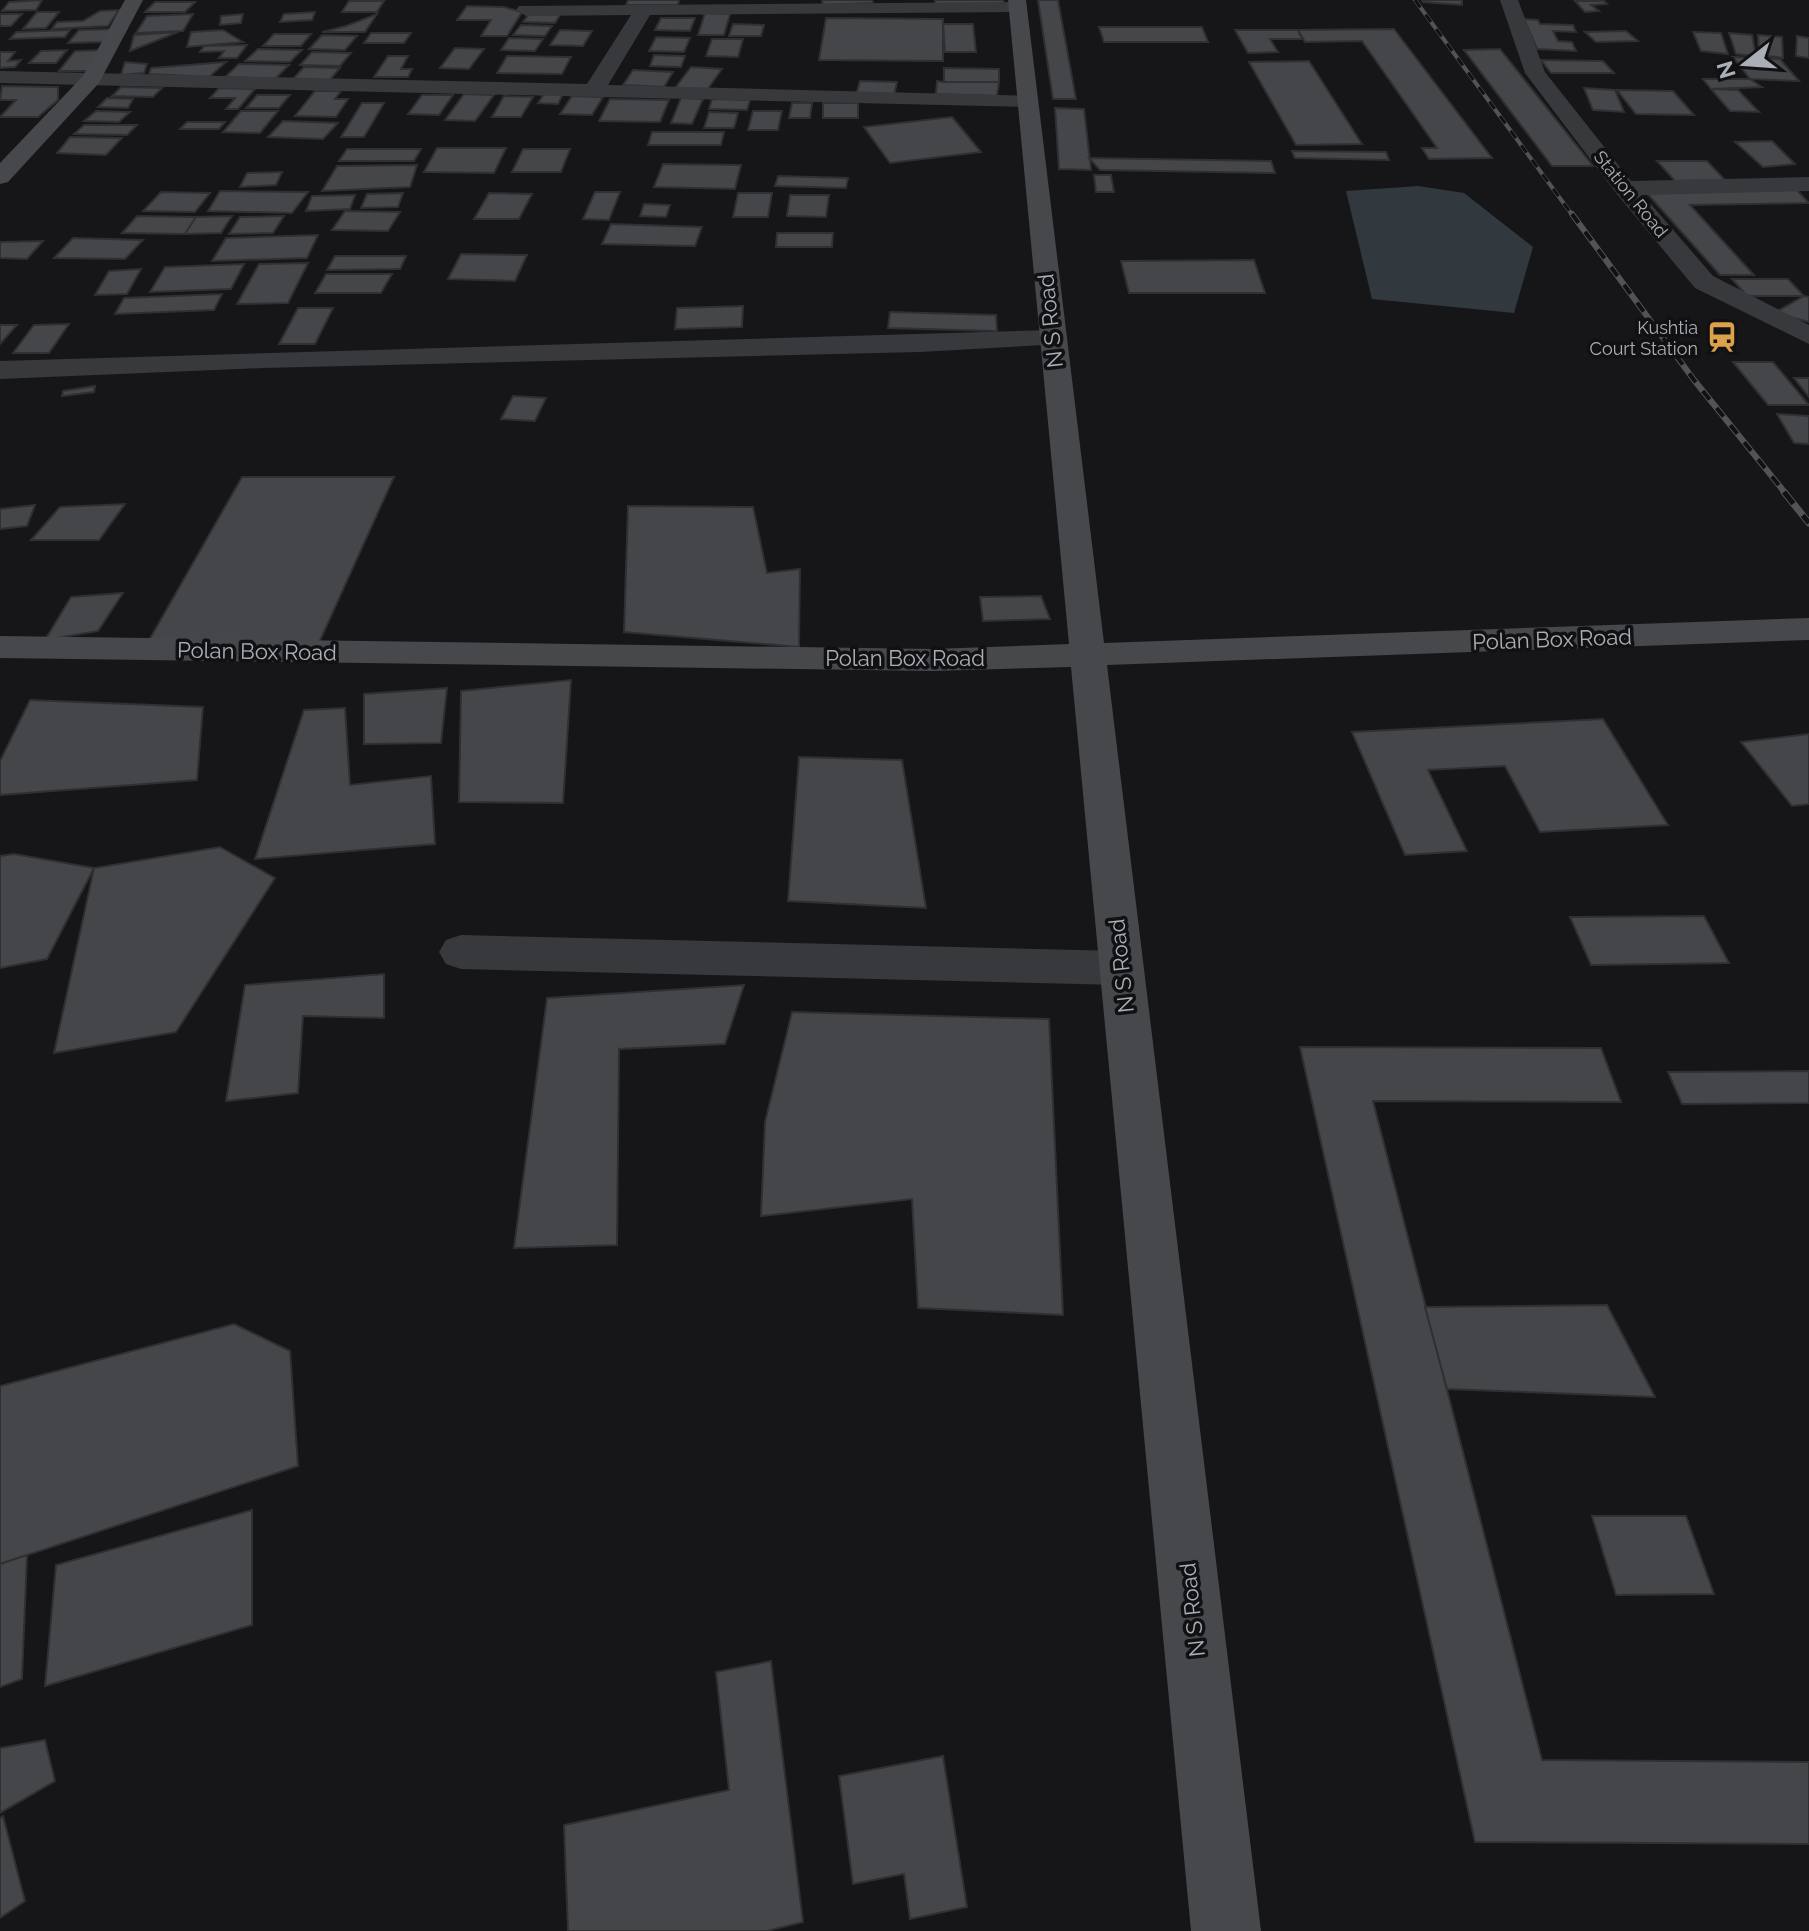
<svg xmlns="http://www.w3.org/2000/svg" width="1809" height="1931" font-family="Raleway,sans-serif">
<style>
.water{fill:#31393f}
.building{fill:#45464a;stroke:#303033;stroke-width:2}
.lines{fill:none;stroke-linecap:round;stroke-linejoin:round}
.street{fill:#37393c;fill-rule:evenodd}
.secondary{fill:#46484c;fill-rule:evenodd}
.rail-far2-casing{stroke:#515357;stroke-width:4}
.rail-far1-casing{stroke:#515357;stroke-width:6}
.rail-casing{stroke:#515357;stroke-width:7}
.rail-far2{stroke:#111113;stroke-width:3;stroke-dasharray:9;stroke-linecap:butt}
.rail-far1{stroke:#111113;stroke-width:4;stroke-dasharray:11;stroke-linecap:butt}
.rail{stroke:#111113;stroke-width:5;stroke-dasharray:15;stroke-linecap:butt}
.labels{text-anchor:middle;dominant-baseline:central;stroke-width:7;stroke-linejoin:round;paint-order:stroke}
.far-street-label{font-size:18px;fill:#aaaeb6;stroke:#111113}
.far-poi-label{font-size:18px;fill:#aaaeb6;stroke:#111113;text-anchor:end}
.street-label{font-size:22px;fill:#aaaeb6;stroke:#111113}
</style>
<rect width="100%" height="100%" fill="#161618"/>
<polygon class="water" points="1418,186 1464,193 1533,247 1514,313 1372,299 1346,191"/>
<g class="building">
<polygon points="42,0 36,10 2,11 9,2"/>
<polygon points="628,0 679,0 678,5 626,5"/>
<polygon points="822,0 872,0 873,3 823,5"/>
<polygon points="935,0 1003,0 1004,5 935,5"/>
<polygon points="1038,0 1058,0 1076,99 1053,99"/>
<polygon points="1422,0 1462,0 1462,5 1423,2"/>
<polygon points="349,1 384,1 377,12 342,12"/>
<polygon points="1575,1 1604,1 1607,4 1591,5 1599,11 1585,12"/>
<polygon points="155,2 195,2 185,12 145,12"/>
<polygon points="467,6 504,7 522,12 507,36 481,36 491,20 457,20"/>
<polygon points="119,10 108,26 52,29 57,22 83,21 100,11"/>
<polygon points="531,11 562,12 555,23 523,22"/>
<polygon points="37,12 59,12 46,28 23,29"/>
<polygon points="315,12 312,20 280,22 284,14"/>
<polygon points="705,13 730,14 724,35 698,35"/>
<polygon points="0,14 22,14 11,26 0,26"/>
<polygon points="193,14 183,31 136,33 147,16"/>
<polygon points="243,14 241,23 220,25 221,16"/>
<polygon points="377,14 365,32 322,32 346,26"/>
<polygon points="661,18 695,18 690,31 655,30"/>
<polygon points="826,18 943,19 943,61 819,60"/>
<polygon points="1524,19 1538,20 1540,24 1573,25 1576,32 1553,31 1558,41 1572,42 1576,51 1537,49"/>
<polygon points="733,24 764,25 761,36 729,36"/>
<polygon points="943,24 973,24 976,52 945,52"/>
<polygon points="521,25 552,26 545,36 513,35"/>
<polygon points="1099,27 1202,27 1208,42 1104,42"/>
<polygon points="114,29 104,42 68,43 79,30"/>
<polygon points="1394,29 1492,158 1429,159 1422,148 1437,148 1362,41 1305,42 1298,30"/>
<polygon points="70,30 65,37 10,39 16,32"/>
<polygon points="223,30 243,42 187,47 191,32"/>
<polygon points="560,30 592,31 583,46 550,45"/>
<polygon points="1235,30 1298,30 1302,39 1270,39 1278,52 1248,53"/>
<polygon points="1626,31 1638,41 1596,42 1585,32"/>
<polygon points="178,32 130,51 134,35"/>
<polygon points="1693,32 1721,33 1728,54 1701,51"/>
<polygon points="371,33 411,33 404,43 364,43"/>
<polygon points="1729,33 1752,35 1756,56 1736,54"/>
<polygon points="274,34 311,34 301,46 263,46"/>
<polygon points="322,35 357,36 345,50 309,49"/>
<polygon points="1758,35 1782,37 1783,58 1759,55"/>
<polygon points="1797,36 1809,38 1809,58 1796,56"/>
<polygon points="656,37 690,38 684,52 649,51"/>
<polygon points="509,38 543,39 535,51 501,50"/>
<polygon points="712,39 743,39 738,57 706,56"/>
<polygon points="247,45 237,58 219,58 224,51 200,52 204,46"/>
<polygon points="455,48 484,49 469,69 440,68"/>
<polygon points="258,49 302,50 290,62 245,61"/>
<polygon points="1500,49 1593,166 1552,166 1464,50"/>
<polygon points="67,50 56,63 29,63 41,51"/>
<polygon points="104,50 91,71 59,71 75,51"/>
<polygon points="0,52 15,52 8,61 21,60 15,67 0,68"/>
<polygon points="312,52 351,53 340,66 300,65"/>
<polygon points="654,55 685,56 681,67 650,66"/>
<polygon points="388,56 408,56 401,69 412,69 408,77 374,77"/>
<polygon points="507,56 571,57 562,74 497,73"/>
<polygon points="1733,57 1780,59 1799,81 1750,79"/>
<polygon points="1541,60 1603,61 1614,73 1551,73"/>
<polygon points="1309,61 1362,144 1296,145 1249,62"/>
<polygon points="125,62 147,64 144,73 121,75"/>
<polygon points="226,62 209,77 149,74 151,68"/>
<polygon points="239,64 289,65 275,79 225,77"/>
<polygon points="304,67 340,68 328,82 291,81"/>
<polygon points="691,67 722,69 707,90 675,88"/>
<polygon points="944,68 999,69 999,82 944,82"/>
<polygon points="633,70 673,72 664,87 623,85"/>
<polygon points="1703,79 1750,79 1762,87 1711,89"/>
<polygon points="860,81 897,82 894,96 856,95"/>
<polygon points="937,81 944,82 999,82 997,96 936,94"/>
<polygon points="2,86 58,87 58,100 38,117 0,117 16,100 0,100"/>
<polygon points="121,87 162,88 153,97 112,96"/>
<polygon points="219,88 255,89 238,109 226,109 235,98 210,98"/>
<polygon points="1584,88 1615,90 1624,112 1593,110"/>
<polygon points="1711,89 1738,90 1759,112 1730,111"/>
<polygon points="1617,90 1673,91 1694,115 1636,114"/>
<polygon points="315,91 341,91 335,99 348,99 336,117 295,116"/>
<polygon points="464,94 494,95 475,121 445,120"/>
<polygon points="544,94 563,94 558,104 538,103"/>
<polygon points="257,95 290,95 279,108 246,108"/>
<polygon points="422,95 453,95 439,115 408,114"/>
<polygon points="504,96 533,97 521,117 492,117"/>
<polygon points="572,96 603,97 592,115 560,114"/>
<polygon points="107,98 133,99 128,108 98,107"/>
<polygon points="681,98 703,99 692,124 671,123"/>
<polygon points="610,99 669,100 660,122 599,121"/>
<polygon points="712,99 750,100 747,110 709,109"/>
<polygon points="362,103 384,103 364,137 341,137"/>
<polygon points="792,103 812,103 810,118 789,118"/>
<rect x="823" y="103" width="35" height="15"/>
<polygon points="1055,108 1084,109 1091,170 1059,169"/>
<polygon points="96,111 130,112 119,122 84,121"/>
<polygon points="241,111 278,111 260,133 223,132"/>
<polygon points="753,111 782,111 778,130 748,130"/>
<polygon points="709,112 738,113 734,128 704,128"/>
<polygon points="952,117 981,152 890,163 864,127"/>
<polygon points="283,121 338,123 323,139 268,137"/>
<polygon points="187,122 225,122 219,129 180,129"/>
<polygon points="84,125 137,125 127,135 74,134"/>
<polygon points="652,132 724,132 721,145 648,145"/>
<polygon points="70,137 122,138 106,155 57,153"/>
<polygon points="1772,141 1795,164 1763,167 1735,142"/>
<polygon points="437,148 506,148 494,173 424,172"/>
<polygon points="347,149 421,149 414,161 339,161"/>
<polygon points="523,149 570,149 561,172 512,172"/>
<polygon points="1292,151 1386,152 1389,160 1295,158"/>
<polygon points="1089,158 1271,161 1275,173 1100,170"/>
<polygon points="1657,161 1707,161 1725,180 1675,181"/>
<polygon points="663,164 741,165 735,189 654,187"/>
<polygon points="417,165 410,187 322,191 337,166"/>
<polygon points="282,172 276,185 240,187 247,173"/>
<polygon points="1094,175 1111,175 1114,192 1096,192"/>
<polygon points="778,176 848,178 846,188 775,186"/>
<polygon points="1795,188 1809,203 1690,205 1754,275 1720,275 1644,190"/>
<polygon points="220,191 308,192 292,213 208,211"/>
<polygon points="161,192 210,193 195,212 143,211"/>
<polygon points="595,192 620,192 609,220 583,219"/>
<polygon points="403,193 398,207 361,208 367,194"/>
<polygon points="489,193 532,194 519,219 474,219"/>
<polygon points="738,193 772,193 768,217 733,217"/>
<polygon points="355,195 350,209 306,211 312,196"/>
<polygon points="790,195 829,195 826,217 787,216"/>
<polygon points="644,204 670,205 666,217 640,216"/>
<polygon points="345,211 400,212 388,231 332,230"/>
<polygon points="137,216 196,217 185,234 122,233"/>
<polygon points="232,216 221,233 185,234 196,217"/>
<polygon points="284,216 273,233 229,234 240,217"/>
<polygon points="611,224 702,227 695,246 602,244"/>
<polygon points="777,233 833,233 832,247 776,247"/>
<polygon points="318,235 307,258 212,261 226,238"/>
<polygon points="73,238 143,240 125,259 54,258"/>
<polygon points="43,241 27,259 0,258 0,242"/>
<polygon points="461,254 527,255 515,281 448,279"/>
<polygon points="335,256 406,256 400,269 327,270"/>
<polygon points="1254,260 1265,293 1129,293 1121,261"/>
<polygon points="308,263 288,303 237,304 259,264"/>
<polygon points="244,264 231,289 150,292 165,267"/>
<polygon points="141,269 127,294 95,295 109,271"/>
<polygon points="326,274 392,274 381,293 315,293"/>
<polygon points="1732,279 1788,279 1804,296 1747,296"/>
<polygon points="222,294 214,310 115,314 124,298"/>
<polygon points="1804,296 1809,297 1809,322 1774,313"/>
<polygon points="743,306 742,327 675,329 677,308"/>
<polygon points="298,308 333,308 315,344 279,344"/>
<polygon points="890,312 996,315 997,331 888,328"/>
<polygon points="69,324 49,353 13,353 34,325"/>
<polygon points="0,325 17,325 0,344"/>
<polygon points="1733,362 1773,362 1809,405 1768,405"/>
<polygon points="1794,378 1809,378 1809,397"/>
<polygon points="95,386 94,392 62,396 63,391"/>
<polygon points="513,396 546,398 535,421 501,419"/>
<polygon points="1777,414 1809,416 1809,444 1794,443"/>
<polygon points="242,477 394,477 318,645 148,642"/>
<polygon points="125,504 99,540 31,540 60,507"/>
<polygon points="35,505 27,526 0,529 0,509"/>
<polygon points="628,506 753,507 767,573 800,569 799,647 624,632"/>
<polygon points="123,593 98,631 45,640 71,597"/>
<polygon points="1041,596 1050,619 983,621 980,597"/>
<polygon points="571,680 563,803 459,802 461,691"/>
<polygon points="447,688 441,743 364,744 364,694"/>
<polygon points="30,700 203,707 197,780 0,795 0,761"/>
<polygon points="345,708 350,785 431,776 435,844 255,859 304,710"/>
<polygon points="1603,719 1668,825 1540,832 1505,766 1428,770 1467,851 1405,855 1352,732"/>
<polygon points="1809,734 1809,804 1792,806 1741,742"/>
<polygon points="799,757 902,760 926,908 788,901"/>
<polygon points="220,847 275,878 176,1032 54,1053 94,868"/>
<polygon points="14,854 94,868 47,959 0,968 0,856"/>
<polygon points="1704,916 1729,963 1591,965 1570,917"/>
<polygon points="384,974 384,1018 303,1016 298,1093 226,1101 245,985"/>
<polygon points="744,985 725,1044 619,1049 617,1245 514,1248 547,998"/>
<polygon points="792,1012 1049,1019 1063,1315 918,1308 912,1199 761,1216 765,1122"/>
<polygon points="1300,1047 1601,1048 1621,1102 1373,1101 1542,1760 1809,1762 1809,1844 1475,1842"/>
<polygon points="1809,1071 1809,1103 1682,1104 1668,1072"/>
<polygon points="1607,1305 1655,1397 1447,1389 1425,1307"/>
<polygon points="234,1324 290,1351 298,1466 0,1564 0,1386"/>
<polygon points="252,1510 252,1625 45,1686 56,1565"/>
<polygon points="1592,1516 1686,1516 1714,1594 1616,1595"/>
<polygon points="27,1555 22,1679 0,1687 0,1564"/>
<polygon points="771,1661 803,1922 767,1931 568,1931 564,1825 729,1790 716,1672"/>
<polygon points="45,1740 55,1781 0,1813 0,1748"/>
<polygon points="943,1756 967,1907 910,1919 904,1874 853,1884 839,1776"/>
<polygon points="3,1816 25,1901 0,1918 0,1818"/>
</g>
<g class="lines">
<g class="street">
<polygon points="1500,0 1518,0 1545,72 1631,181 1809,177 1809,191 1643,195 1713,276 1809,325 1809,344 1695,288 1616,193 1525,73"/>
<polygon points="1017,2 1027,8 1024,12 650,15 608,85 1035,96 1038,101 1027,107 0,83 0,71 587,84 631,15 526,16 516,10 519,6"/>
<polygon points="1051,330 1061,332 1065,338 1061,344 920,352 263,368 0,379 0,361"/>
<polygon points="461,935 1121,951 1137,956 1143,968 1137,980 1121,985 461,969 446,964 439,952 446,940"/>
</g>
<g class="secondary">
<polygon points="125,0 143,0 99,83 8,182 0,184 0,163 83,76"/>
<polygon points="1008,0 1026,0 1104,643 1809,618 1809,640 1107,665 1261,1931 1191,1931 1071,667 933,671 0,658 0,636 933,649 1069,644"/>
</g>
<defs>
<polyline id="rail-far2" points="1415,0 1573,216"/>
<polyline id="rail-far1" points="1572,214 1694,380 1786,494"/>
<polyline id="rail" points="1784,492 1809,523"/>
</defs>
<use href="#rail-far2" class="rail-far2-casing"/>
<use href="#rail-far1" class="rail-far1-casing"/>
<use href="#rail" class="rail-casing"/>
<use href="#rail-far2" class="rail-far2"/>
<use href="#rail-far1" class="rail-far1"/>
<use href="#rail" class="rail"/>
</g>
<defs>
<symbol id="station-bare" viewBox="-9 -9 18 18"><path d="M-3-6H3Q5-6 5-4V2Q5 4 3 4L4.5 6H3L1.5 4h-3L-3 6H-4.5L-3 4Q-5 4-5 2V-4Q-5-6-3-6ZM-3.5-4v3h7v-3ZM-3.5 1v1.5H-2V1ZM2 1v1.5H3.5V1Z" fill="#dba14b" stroke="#111113" stroke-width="2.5" paint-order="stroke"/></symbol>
</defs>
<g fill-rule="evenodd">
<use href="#station-bare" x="1700" y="315" width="44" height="44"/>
</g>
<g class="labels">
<g class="far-street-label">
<text transform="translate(1631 194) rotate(51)">Station Road</text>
</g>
<g class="far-poi-label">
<text x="1698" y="327">Kushtia<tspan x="1698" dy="21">Court Station</tspan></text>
</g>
<g class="street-label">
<text transform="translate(1050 321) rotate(-96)">N S Road</text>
<text transform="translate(1552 639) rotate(-2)">Polan Box Road</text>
<text transform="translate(257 651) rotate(1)">Polan Box Road</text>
<text x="905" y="658">Polan Box Road</text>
<text transform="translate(1121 966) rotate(-96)">N S Road</text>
<text transform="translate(1192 1610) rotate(-96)">N S Road</text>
</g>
</g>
<g transform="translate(1745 64) rotate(253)" stroke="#111113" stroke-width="6" paint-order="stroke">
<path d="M0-6L14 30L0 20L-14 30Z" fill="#aaaeb6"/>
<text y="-12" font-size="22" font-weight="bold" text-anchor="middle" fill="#aaaeb6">N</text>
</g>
</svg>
